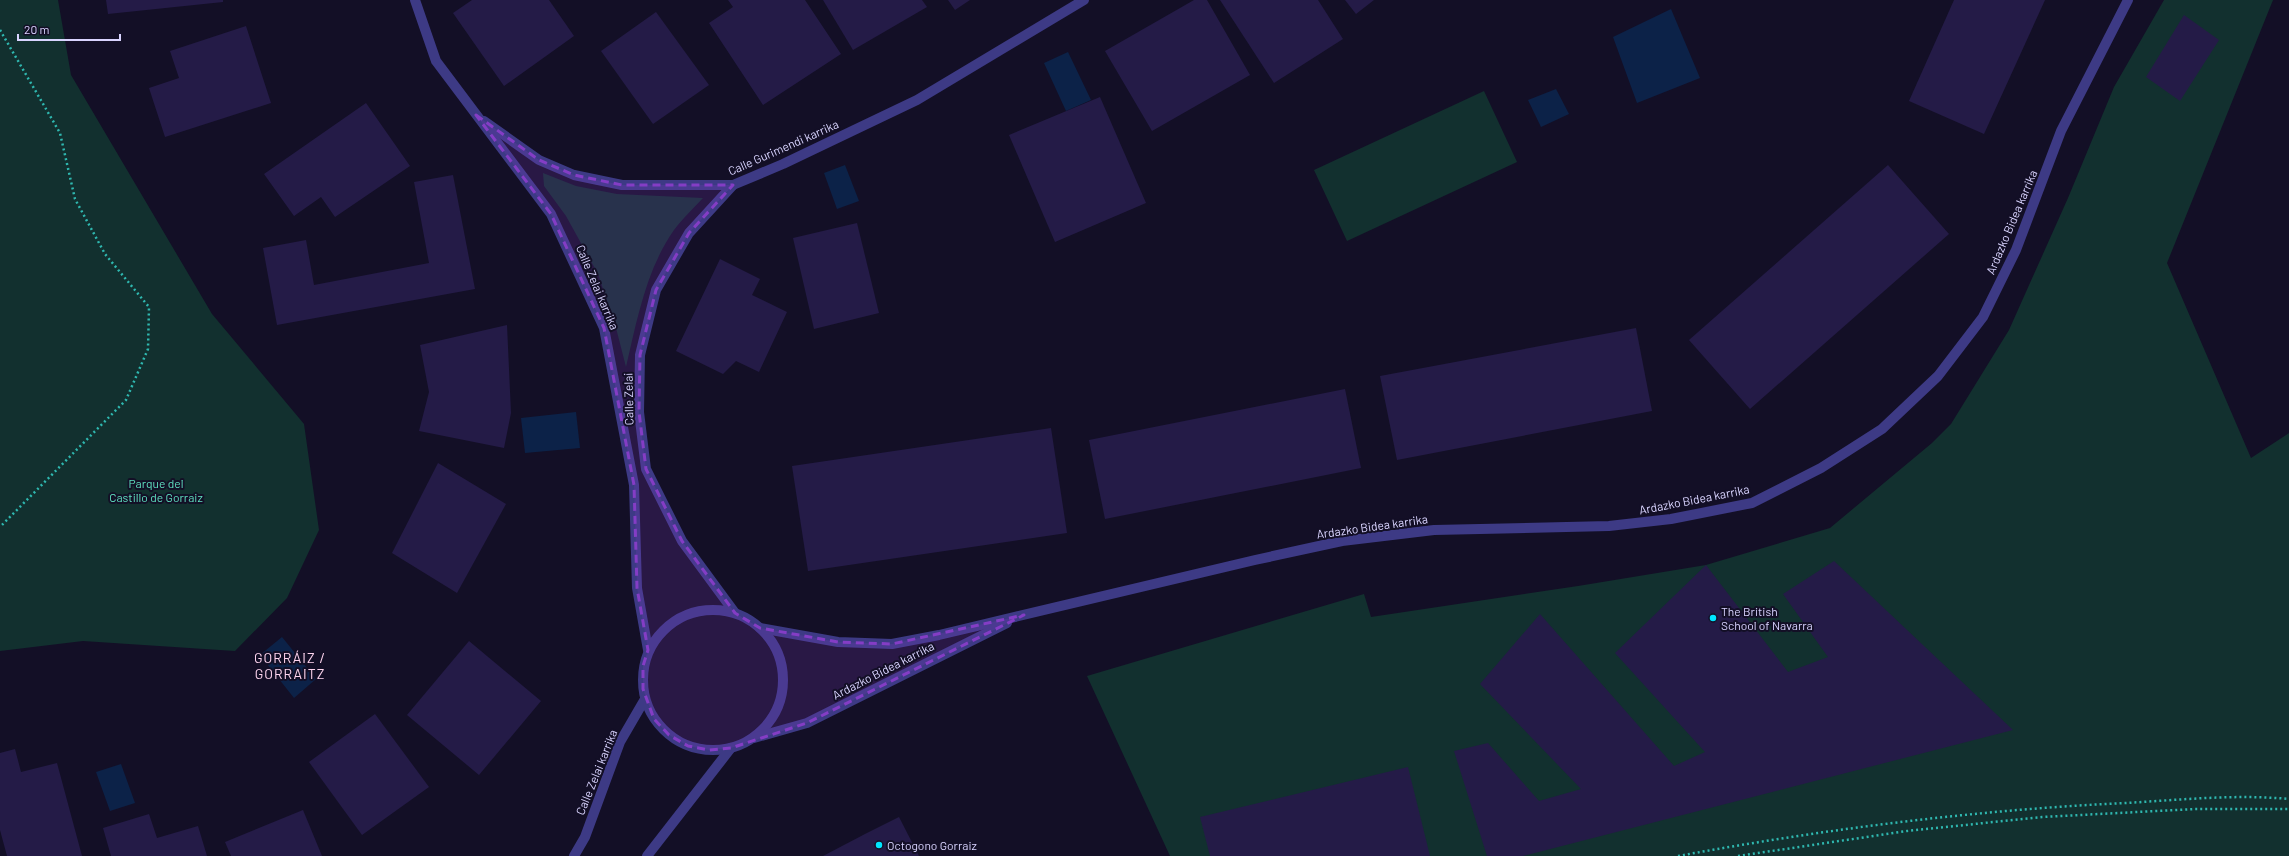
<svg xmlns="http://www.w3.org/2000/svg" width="2289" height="856" font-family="Barlow,sans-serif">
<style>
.green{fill:#12302f}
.water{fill:#0c2248}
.building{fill:#241b47}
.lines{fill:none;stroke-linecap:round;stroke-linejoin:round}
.path{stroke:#2fb8b0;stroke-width:2.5;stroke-dasharray:2 3;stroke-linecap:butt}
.minor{stroke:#3d3a85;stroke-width:10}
.marked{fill:#843dc5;fill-opacity:0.2;stroke:#843dc5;stroke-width:3;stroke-dasharray:8 5;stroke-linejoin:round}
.poi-dot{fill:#00e5ff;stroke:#130f26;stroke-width:1.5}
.labels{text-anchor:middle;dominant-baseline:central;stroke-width:4;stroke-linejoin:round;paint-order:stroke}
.street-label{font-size:12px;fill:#d9d4ff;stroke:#130f26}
.park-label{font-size:12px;fill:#5fe0c0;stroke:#130f26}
.poi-label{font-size:12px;fill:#d9d4ff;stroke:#130f26;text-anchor:start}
.quarter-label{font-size:14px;letter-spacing:1px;fill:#ffd6f0;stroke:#130f26}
</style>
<rect width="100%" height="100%" fill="#130f26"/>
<g class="green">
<polygon points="0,0 58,0 71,75 212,314 304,424 319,530 287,598 235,651 83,641 0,651"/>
<polygon points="2164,0 2273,0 2167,263 2251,458 2289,433 2289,856 1170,856 1087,676 1364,594 1371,617 1578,586 1706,565 1830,528 1932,443 1951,424 2009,330 2068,198 2114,87"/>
<polygon points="1484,91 1517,162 1347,241 1314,170"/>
<path d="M543 173 576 186 617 194 703 198C693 209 682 219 674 230 646 270 637 320 626 367L616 328 598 274 566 216 544 186Z"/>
</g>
<g class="water">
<polygon points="1671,9 1700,78 1637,103 1613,37"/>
<polygon points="1068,52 1091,100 1066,111 1044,63"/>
<polygon points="1556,89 1569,114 1541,127 1528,100"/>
<polygon points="845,165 859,201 837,209 824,173"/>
<polygon points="576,412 580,448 525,453 521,418"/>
<polygon points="282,637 316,679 294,698 260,655"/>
<polygon points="121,764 135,803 110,811 96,772"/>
</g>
<g class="building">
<polygon points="106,0 223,0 223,2 108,14"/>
<polygon points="472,0 549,0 574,36 504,86 453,13"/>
<polygon points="728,0 805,0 841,54 763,105 709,23 733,7"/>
<polygon points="823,0 922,0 927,7 853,50"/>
<polygon points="948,0 970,0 955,10"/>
<polygon points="1194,0 1207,0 1250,75 1152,131 1105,51"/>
<polygon points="1220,0 1318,0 1343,39 1274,83"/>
<polygon points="1345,0 1374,0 1356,14"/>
<polygon points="1954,0 2045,0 1984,134 1909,101"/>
<polygon points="656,12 709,85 653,124 601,51"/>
<polygon points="2184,15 2219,40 2180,101 2146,77"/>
<polygon points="246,26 271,103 165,137 149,88 179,78 170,51"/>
<polygon points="1100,97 1146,203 1055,242 1009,135"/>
<polygon points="366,103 410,166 335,217 321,197 294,216 264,174"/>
<polygon points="1888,165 1949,234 1750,409 1689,340"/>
<polygon points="453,175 475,289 277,325 263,248 306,240 314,285 429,263 414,182"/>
<polygon points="857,223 879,313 814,329 793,238"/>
<polygon points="720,259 760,279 752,295 787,312 759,372 736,361 723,374 676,351"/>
<polygon points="507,325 511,413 504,448 419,431 429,392 420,345"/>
<polygon points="1636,328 1652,411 1397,460 1380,376"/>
<polygon points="1345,389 1361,468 1105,519 1089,440"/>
<polygon points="1051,428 1067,533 808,571 792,466"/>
<polygon points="438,463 506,504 457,593 392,553"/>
<polygon points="1834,561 2013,730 1523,856 1487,856 1454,751 1488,743 1539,801 1581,789 1480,684 1540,614 1674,766 1705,752 1615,653 1706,565 1788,672 1828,657 1783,594"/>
<polygon points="469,641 541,701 479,775 407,715"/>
<polygon points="375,714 429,787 362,835 309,762"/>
<polygon points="15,749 21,772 57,763 82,856 7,856 0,830 0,753"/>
<polygon points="1408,767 1430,856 1210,856 1200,817"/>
<polygon points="303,810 322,856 231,856 225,842"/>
<polygon points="149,814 157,838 198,826 207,856 111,856 103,828"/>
<polygon points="899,817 919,856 823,856 865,834"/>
</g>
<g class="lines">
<g class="path">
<polyline points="0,30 60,133 75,199 105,254 149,307 148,349 126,400 0,527"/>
<path d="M1678 856C1826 829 1975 810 2125 803 2179 800 2235 794 2289 799"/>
<polyline points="1738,856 1907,831 2042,817 2195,809 2289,809"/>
</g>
<g class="minor">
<polyline points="415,0 436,61 551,214 604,328 634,485 637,588 648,650"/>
<polyline points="484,121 539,160 574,175 622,185 733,185 783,164 917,100 1084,0"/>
<polyline points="733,185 689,233 656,290 640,355 639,412 646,469 682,541 735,613"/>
<circle cx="713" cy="680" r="70"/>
<polyline points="760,628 838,642 892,644 939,635 1255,560 1342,541 1434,530 1609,526 1671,519 1752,503 1821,468 1882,429 1938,376 1983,317 2016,250 2061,131 2128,0"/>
<polyline points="754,738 807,723 1007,623"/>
<polyline points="574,856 585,837 620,742 645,699"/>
<polyline points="647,856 731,748"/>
</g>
</g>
<path class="marked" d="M476 115 539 160 574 175 622 185H733L689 233 656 290 640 355 639 412 646 469 682 541 735 613 760 628 838 642 892 644 1024 615 807 723 731 748 709 750 688 746 669 735 654 719 643 689V666L648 650 637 588 634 485 604 328 551 214Z"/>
<g class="poi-dot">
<circle cx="1713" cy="618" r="4"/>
<circle cx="879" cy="845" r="4"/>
</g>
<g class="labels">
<g class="street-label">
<text transform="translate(783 147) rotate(-24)">Calle Gurimendi karrika</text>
<text transform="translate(2011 222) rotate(-67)">Ardazko Bidea karrika</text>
<text transform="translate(598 287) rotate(67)">Calle Zelai karrika</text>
<text transform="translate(628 399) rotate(-91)">Calle Zelai</text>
<text transform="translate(1694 499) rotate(-11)">Ardazko Bidea karrika</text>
<text transform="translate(1372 526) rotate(-8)">Ardazko Bidea karrika</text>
<text transform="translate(883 670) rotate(-27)">Ardazko Bidea karrika</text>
<text transform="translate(596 772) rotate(-68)">Calle Zelai karrika</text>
</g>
<g class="park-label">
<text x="156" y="483">Parque del<tspan x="156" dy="14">Castillo de Gorraiz</tspan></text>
</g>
<g class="poi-label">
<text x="1721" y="611">The British<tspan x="1721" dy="14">School of Navarra</tspan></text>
<text x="887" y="845">Octogono Gorraiz</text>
</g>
<g class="quarter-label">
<text x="290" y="657">GORRÁIZ /<tspan x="290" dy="16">GORRAITZ</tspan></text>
</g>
</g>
<path d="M18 34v6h102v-6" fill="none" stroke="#d9d4ff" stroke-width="2"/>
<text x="24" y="34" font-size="12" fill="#d9d4ff" stroke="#130f26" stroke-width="3" paint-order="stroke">20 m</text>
</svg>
